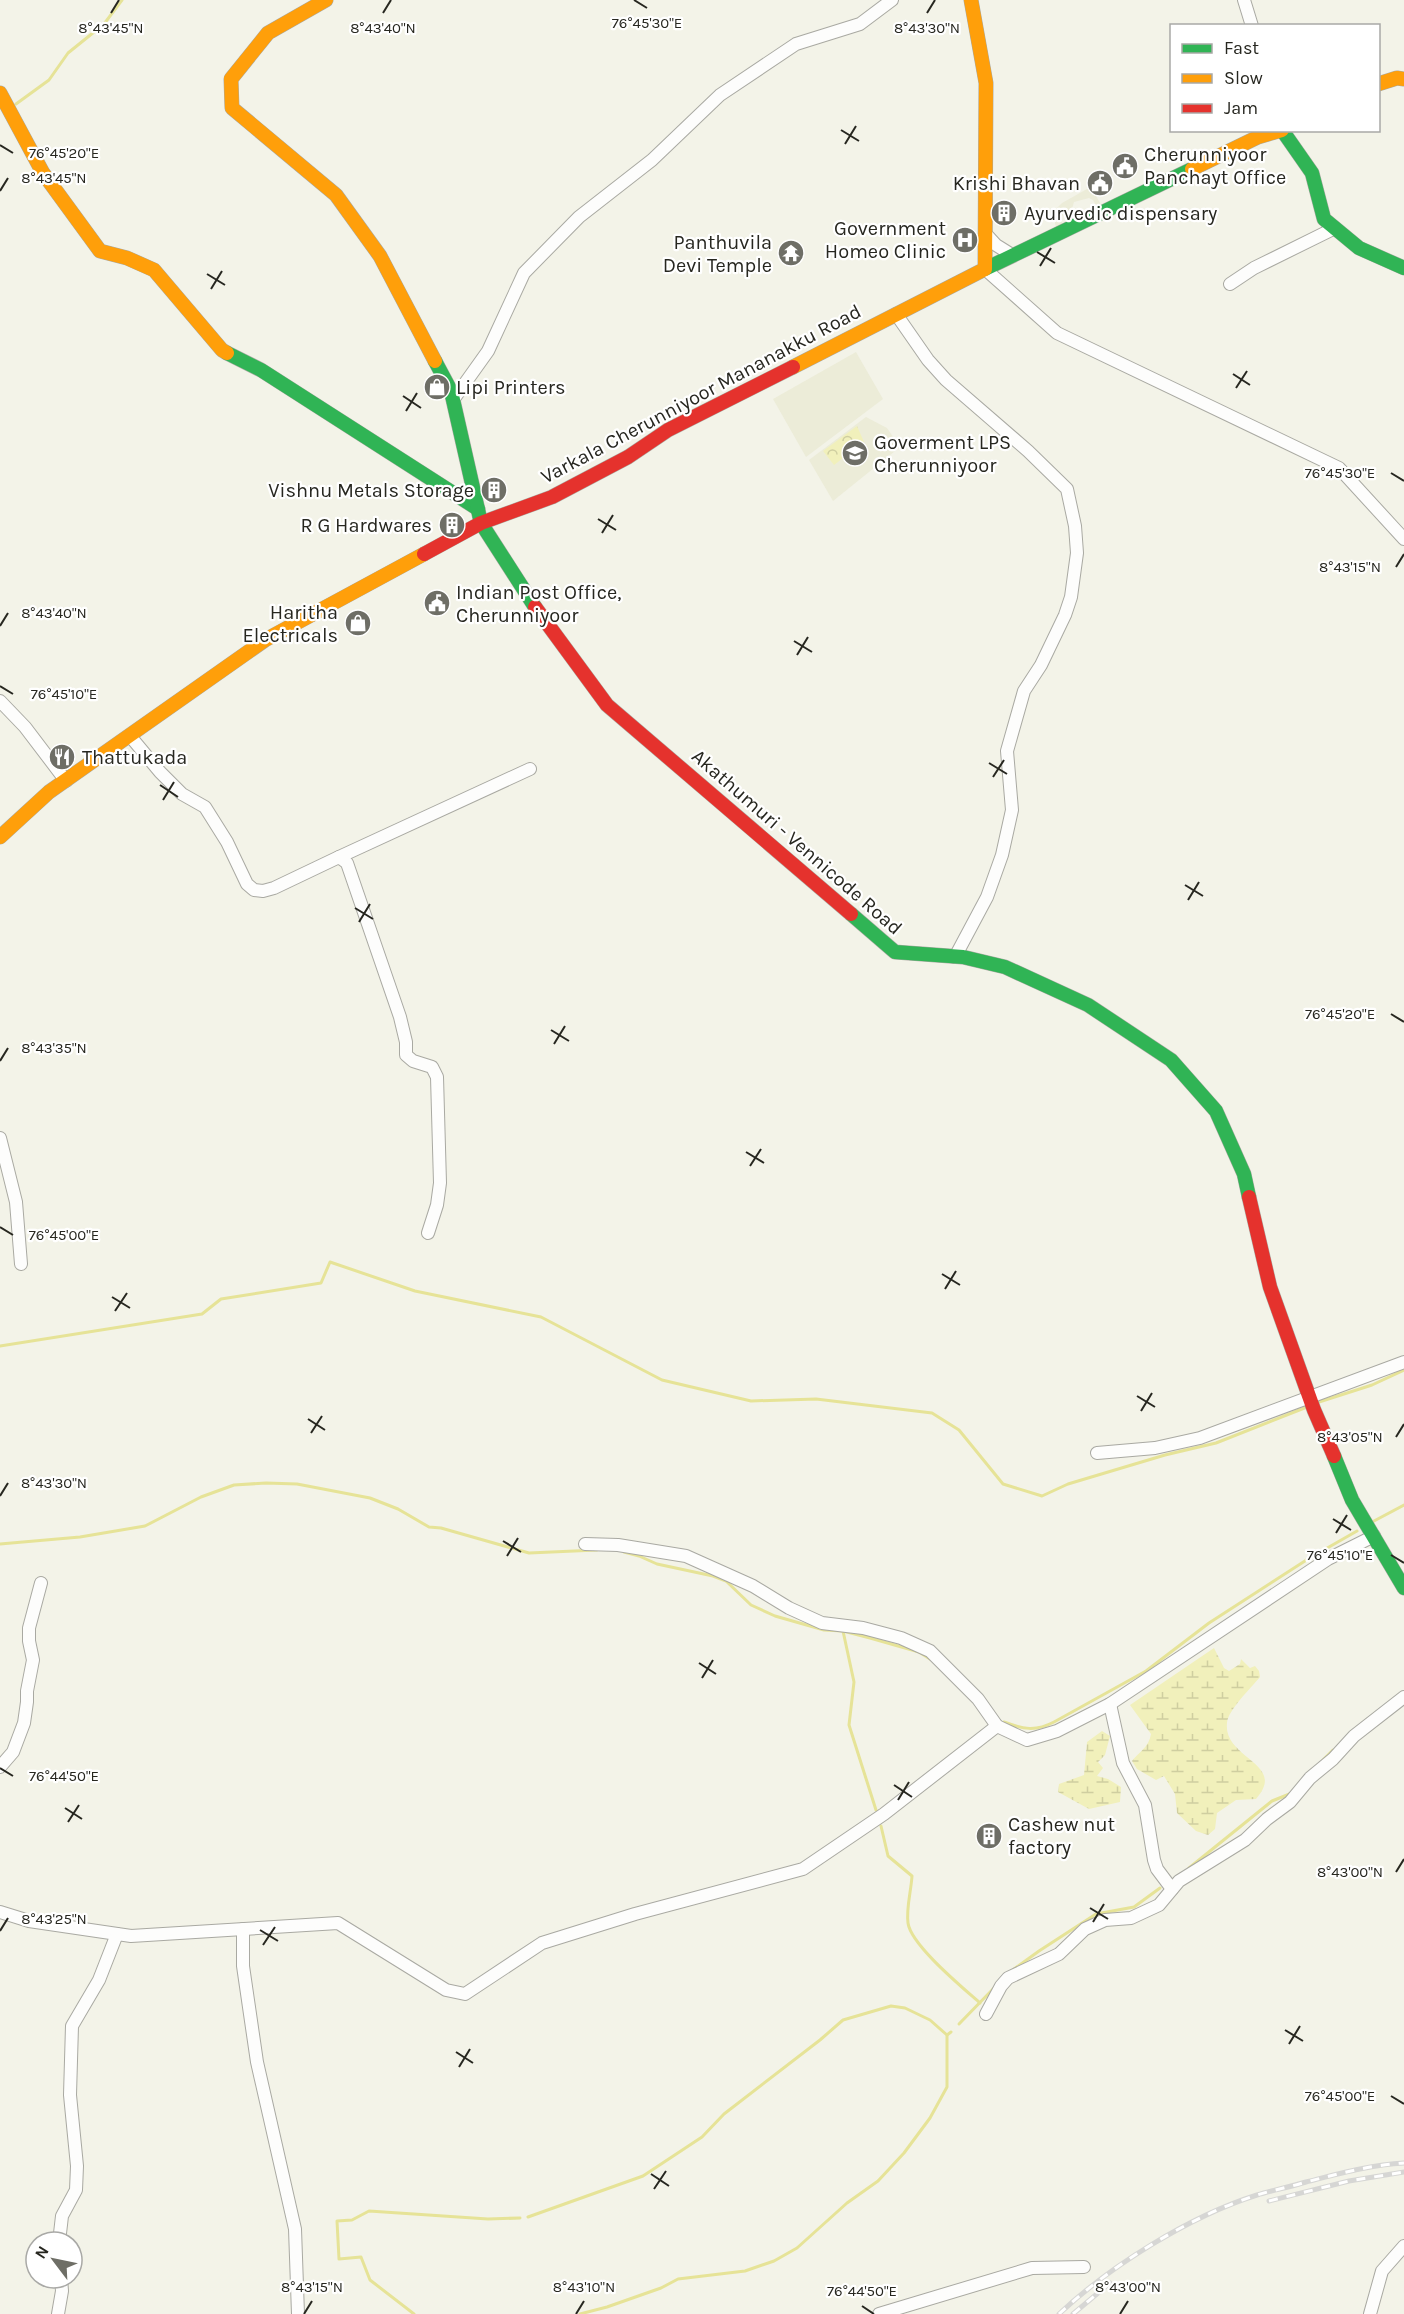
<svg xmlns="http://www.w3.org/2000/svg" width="1404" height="2314" font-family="Karla,sans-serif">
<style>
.built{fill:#ececd8}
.forest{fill:url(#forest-crowns)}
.wetland{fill:url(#wetland-marsh)}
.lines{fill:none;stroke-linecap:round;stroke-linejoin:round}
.stream{stroke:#e6e397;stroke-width:3}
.street-casing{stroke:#a9a9a2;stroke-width:14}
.fast-casing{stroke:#a9a9a2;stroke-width:15}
.slow-casing{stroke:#a9a9a2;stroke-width:15}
.jam-casing{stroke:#a9a9a2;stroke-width:15}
.street{stroke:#fdfdfc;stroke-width:12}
.fast{stroke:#30b455;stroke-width:14}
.slow{stroke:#ff9f0a;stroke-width:14}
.jam{stroke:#e5322d;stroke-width:14}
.rail-casing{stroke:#d6d6d4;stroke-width:5}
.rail{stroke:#fff;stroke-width:3;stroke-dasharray:9;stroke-linecap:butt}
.ticks{fill:none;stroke:#272720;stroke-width:2}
.labels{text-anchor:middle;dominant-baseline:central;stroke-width:4.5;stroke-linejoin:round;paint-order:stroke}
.poi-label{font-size:20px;fill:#272720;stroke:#fff;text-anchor:start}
.street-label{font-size:20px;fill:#272720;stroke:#fff}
.ticks-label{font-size:15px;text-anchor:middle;fill:#272720;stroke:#fff;stroke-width:4.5;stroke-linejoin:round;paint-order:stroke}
</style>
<defs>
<pattern id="forest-crowns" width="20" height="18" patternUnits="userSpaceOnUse" patternTransform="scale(1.5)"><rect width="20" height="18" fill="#f1f0bb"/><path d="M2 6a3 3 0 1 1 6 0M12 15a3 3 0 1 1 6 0" fill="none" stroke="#cfcea0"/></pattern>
<pattern id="wetland-marsh" width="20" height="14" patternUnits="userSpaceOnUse" patternTransform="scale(1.5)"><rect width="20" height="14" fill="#f1f0bb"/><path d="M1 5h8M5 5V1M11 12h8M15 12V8" fill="none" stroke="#cfcea0"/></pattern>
</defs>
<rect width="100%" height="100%" fill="#f3f3e8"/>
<g class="built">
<polygon points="1087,189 1092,189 1094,192 1101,205 1097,207 1093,200 1089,198 1074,202 1071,212 1062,216 1062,225 1057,228 1055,224 1056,209 1062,203"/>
<polygon points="856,352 883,399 806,457 773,399"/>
<polygon points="866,417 887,428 900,447 833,501 809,460"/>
</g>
<polygon class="forest" points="857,426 864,442 834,465 823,451"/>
<g class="wetland">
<path d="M1214 1648 1224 1668 1229 1671 1240 1664 1241 1659 1250 1668 1255 1666 1259 1671 1260 1677C1251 1688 1228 1710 1227 1723 1223 1759 1288 1763 1256 1799L1236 1800 1217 1813 1215 1829 1208 1835 1196 1831 1177 1813 1175 1794 1164 1776 1156 1780 1137 1769 1132 1761C1139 1752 1149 1747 1151 1734L1130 1705Z"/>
<polygon points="1102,1731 1110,1736 1105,1755 1098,1762 1103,1768 1097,1776 1108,1779 1121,1787 1120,1802 1089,1809 1058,1792 1059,1784 1084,1775 1087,1742"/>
</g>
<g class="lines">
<g class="stream">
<polyline points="16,104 49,80 68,53 104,24 122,0"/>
<polyline points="0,1346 202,1314 221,1299 321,1283 330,1262 415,1291 541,1317 662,1380 751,1401 816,1399 932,1413 959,1430 1003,1484 1042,1496 1068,1484 1165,1455 1216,1443 1307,1407"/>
<polyline points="1319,1402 1372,1385 1404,1370"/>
<polyline points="1374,1521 1404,1505"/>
<polyline points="0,1544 80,1537 145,1526 201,1497 234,1485 266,1483 297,1484 370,1498 398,1509 429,1527 441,1528 529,1553 597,1550"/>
<polyline points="624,1552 639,1556 657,1564 713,1576 726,1581 751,1605 775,1616 824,1630 843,1631 870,1638 919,1652 930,1659"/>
<polyline points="843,1631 854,1682 849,1725 876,1810"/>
<path d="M1004 1722C1023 1729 1035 1732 1054 1722L1146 1671 1209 1623 1308 1559 1357 1531"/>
<polyline points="1323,1760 1333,1750"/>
<path d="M881 1826 888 1856 912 1876C911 1892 906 1908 908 1923 911 1945 962 1987 980 2003"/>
<polyline points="1189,1868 1272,1801 1292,1793"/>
<polyline points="1014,1969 1039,1951 1096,1914 1134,1907 1160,1888"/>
<polyline points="959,2024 994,1988"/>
<polyline points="528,2217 643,2176 702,2137 724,2114 820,2040 843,2020 891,2006 905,2008 930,2020 947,2035 951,2032"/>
<polyline points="414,2314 370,2280 361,2257 339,2259 337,2221 352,2220 369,2211 488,2219 520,2218"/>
<polyline points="580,2314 607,2307 661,2288 678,2279 745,2271 774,2261 797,2248 847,2203 878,2181 904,2153 930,2118 947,2087 947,2035"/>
</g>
<defs>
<g id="street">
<polyline points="1244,0 1252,26"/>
<polyline points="985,233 996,245 1012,255"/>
<polyline points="985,269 1057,333 1339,468 1404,539"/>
<polyline points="1230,284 1254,268 1335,228"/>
<polyline points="896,314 928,360 946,380 1028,451 1067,489 1075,526 1077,553 1071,597 1065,615 1041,665 1024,691 1007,751 1012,810 1002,855 987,897 955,957"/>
<polyline points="453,400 488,351 524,273 579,217 652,160 720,95 796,44 860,24 892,0"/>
<polyline points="0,701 25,727 66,781"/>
<polyline points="130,736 160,772 182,794 205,807 227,842 247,884 254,890 263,891 274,888 339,857 347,863 400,1017 406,1042 406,1055 413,1061 432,1067 437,1077 440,1183 437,1205 428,1233"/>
<polyline points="339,857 530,769"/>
<polyline points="0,1138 16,1202 21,1264"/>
<polyline points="1097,1453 1155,1448 1200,1438 1404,1362"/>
<polyline points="585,1544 618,1545 686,1556 753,1586 789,1608 822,1623 863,1628 901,1638 930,1651 978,1699 997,1726"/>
<polyline points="1110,1704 1123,1763 1145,1805 1154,1860 1157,1869 1172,1889"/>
<polyline points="0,1767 13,1752 24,1723 27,1702 27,1691 33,1660 29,1641 29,1628 41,1583"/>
<polyline points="0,1912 29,1921 131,1936 338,1923 446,1990 465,1994 542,1943 635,1914 803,1869 884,1814 997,1726 1027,1740 1057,1731 1110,1704 1328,1559 1374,1536"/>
<polyline points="243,1929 243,1966 257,2062 295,2229 298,2314"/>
<polyline points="986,2014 1001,1986 1008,1978 1059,1954 1085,1929 1105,1920 1131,1918 1159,1905 1179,1881 1245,1840 1267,1819 1290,1802 1310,1778 1333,1759 1354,1736 1404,1697"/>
<polyline points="59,2242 62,2216 76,2190 77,2166 70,2095 72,2026 99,1980 117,1934"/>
<polyline points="58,2314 62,2291 61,2278"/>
<polyline points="879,2314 1032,2268 1084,2267"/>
<polyline points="1370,2314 1382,2271 1404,2246"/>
</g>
<g id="fast">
<polyline points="1282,130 1312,173 1324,219 1359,248 1404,268"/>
<polyline points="985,269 1192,169"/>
<polyline points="227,353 261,370 478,509"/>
<polyline points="435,361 451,391 481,523 535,607"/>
<polyline points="851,914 895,952 963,957 1005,967 1088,1005 1171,1060 1216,1111 1244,1174 1249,1197"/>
<polyline points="1334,1456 1352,1500 1404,1588"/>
</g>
<g id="slow">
<polyline points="326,0 268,33 231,79 232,108 336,195 380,256 435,361"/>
<polyline points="1378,84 1397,78 1404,79"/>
<polyline points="0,93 43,173 100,251 127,258 154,270 222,350 227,353"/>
<polyline points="1192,169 1258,137 1282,130"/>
<polyline points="793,367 985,269 986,83 971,0"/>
<polyline points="0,837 49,792 265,640 424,554"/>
</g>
<g id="jam">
<polyline points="424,554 481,523 552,497 628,457 668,430 793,367"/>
<polyline points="535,607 607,705 851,914"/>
<polyline points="1249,1197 1270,1287 1314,1410 1334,1456"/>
</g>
</defs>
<use href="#street" class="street-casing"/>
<use href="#fast" class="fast-casing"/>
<use href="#slow" class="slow-casing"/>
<use href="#jam" class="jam-casing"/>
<use href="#street" class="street"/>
<use href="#fast" class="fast"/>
<use href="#slow" class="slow"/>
<use href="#jam" class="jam"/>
<defs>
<g id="rail">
<polyline points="1269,2201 1349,2181 1404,2172"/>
<path d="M1059 2314C1110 2266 1190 2216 1257 2195 1273 2190 1290 2187 1306 2182 1338 2174 1370 2165 1404 2163"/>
<polyline points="1073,2314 1110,2283"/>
</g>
</defs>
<use href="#rail" class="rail-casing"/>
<use href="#rail" class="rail"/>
</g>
<path class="ticks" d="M634 0 647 8M111 13 119 0M383 13 391 0M927 13 935 0M841 130 859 141M845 144 856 126M0 145 13 153M0 191 8 178M1037 252 1055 263M1040 266 1051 248M207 274 225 285M211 289 222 271M1233 374 1250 385M1236 388 1247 371M403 396 421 408M406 411 417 393M1391 473 1404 481M598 519 616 530M602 533 613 515M1396 567 1404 554M0 626 8 613M794 641 812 652M797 655 808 637M0 686 13 694M989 763 1007 774M993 777 1004 760M160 785 178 797M163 800 174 782M1185 885 1203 896M1188 900 1199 882M355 908 373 919M359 922 370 904M1391 1014 1404 1022M551 1030 569 1041M554 1044 565 1026M0 1061 8 1048M746 1152 764 1163M750 1166 761 1149M0 1227 13 1235M942 1274 960 1285M945 1289 956 1271M112 1297 130 1308M115 1311 127 1293M1137 1396 1155 1407M1141 1411 1152 1393M308 1419 325 1430M311 1433 322 1416M1396 1437 1404 1424M0 1496 8 1483M1333 1519 1351 1530M1336 1533 1347 1515M503 1541 521 1552M1391 1555 1404 1563M507 1556 518 1538M699 1663 716 1674M702 1678 713 1660M0 1768 13 1776M894 1785 912 1797M898 1800 909 1782M65 1808 82 1819M68 1822 79 1805M1396 1872 1404 1859M1090 1908 1108 1919M1093 1922 1104 1904M260 1930 278 1941M0 1931 8 1918M263 1945 275 1927M1285 2030 1303 2041M1289 2044 1300 2026M456 2052 473 2063M459 2067 470 2049M1391 2096 1404 2104M651 2174 669 2186M654 2189 666 2171M862 2306 874 2314M304 2314 312 2301M576 2314 584 2301M1120 2314 1128 2301"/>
<defs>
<symbol id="civic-disc" viewBox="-11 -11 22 22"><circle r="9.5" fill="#6e6e66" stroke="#fff"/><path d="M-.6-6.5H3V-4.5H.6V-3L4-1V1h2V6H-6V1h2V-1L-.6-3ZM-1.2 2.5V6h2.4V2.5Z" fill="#fff"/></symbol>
<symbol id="building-disc" viewBox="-11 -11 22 22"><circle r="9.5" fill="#6e6e66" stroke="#fff"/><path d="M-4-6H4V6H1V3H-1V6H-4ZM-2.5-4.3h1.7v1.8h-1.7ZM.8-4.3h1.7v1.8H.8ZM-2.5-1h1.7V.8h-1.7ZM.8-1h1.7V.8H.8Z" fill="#fff"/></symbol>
<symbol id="hospital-disc" viewBox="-11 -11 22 22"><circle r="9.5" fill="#6e6e66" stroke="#fff"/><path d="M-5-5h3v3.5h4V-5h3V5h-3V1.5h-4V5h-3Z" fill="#fff"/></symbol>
<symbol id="temple-disc" viewBox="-11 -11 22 22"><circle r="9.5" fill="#6e6e66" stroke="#fff"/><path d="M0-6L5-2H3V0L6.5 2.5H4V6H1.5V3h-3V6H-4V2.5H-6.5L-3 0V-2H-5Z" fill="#fff"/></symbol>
<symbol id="shop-disc" viewBox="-11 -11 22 22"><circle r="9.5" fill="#6e6e66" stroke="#fff"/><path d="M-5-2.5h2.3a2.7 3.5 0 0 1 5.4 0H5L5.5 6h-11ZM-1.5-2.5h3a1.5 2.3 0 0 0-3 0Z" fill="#fff"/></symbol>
<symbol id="school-disc" viewBox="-11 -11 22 22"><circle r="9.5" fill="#6e6e66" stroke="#fff"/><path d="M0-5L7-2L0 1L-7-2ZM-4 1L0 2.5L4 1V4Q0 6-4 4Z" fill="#fff"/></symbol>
<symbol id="restaurant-disc" viewBox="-11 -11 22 22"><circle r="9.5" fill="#6e6e66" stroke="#fff"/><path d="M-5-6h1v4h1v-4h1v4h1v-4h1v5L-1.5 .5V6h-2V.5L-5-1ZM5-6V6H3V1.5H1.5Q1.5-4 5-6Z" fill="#fff"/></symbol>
</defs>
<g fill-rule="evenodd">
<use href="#civic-disc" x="1110" y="151" width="30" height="30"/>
<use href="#civic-disc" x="1085" y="168" width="30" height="30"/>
<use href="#building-disc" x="989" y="198" width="30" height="30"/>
<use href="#hospital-disc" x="950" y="225" width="30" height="30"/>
<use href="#temple-disc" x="776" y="238" width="30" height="30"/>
<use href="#shop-disc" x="422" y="372" width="30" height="30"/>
<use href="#school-disc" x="840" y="438" width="30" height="30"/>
<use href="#building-disc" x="479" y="475" width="30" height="30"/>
<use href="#building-disc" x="437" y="510" width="30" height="30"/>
<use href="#civic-disc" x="422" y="588" width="30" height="30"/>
<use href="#shop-disc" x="343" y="608" width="30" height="30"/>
<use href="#restaurant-disc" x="47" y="742" width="30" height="30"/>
<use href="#building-disc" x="974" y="1821" width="30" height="30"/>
</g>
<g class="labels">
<g class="poi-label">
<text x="1144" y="154">Cherunniyoor<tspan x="1144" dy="23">Panchayt Office</tspan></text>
<text x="1080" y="183" text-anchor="end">Krishi Bhavan</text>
<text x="1024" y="213">Ayurvedic dispensary</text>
<text x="946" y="228" text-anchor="end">Government<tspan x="946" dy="23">Homeo Clinic</tspan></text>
<text x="772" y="242" text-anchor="end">Panthuvila<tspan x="772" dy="23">Devi Temple</tspan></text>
<text x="456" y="387">Lipi Printers</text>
<text x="874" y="442">Goverment LPS<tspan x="874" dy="23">Cherunniyoor</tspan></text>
<text x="474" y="490" text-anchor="end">Vishnu Metals Storage</text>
<text x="432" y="525" text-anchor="end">R G Hardwares</text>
<text x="456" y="592">Indian Post Office,<tspan x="456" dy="23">Cherunniyoor</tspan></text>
<text x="338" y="612" text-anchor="end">Haritha<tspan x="338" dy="23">Electricals</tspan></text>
<text x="82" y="757">Thattukada</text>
<text x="1008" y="1824">Cashew nut<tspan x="1008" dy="23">factory</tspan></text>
</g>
<g class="street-label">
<text transform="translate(701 394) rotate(-28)">Varkala Cherunniyoor Mananakku Road</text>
<text transform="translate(797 842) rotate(41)">Akathumuri - Vennicode Road</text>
</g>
</g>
<g class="ticks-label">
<text x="647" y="28">76°45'30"E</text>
<text x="111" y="33">8°43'45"N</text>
<text x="383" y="33">8°43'40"N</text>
<text x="927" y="33">8°43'30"N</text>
<text x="64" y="158">76°45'20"E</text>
<text x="54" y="183">8°43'45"N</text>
<text x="1340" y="478">76°45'30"E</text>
<text x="1350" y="572">8°43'15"N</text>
<text x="54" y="618">8°43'40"N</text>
<text x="64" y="699">76°45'10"E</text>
<text x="1340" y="1019">76°45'20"E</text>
<text x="54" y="1053">8°43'35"N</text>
<text x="64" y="1240">76°45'00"E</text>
<text x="1350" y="1442">8°43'05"N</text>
<text x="54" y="1488">8°43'30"N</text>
<text x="1340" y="1560">76°45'10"E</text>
<text x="64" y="1781">76°44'50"E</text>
<text x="1350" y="1877">8°43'00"N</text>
<text x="54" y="1924">8°43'25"N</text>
<text x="1340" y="2101">76°45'00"E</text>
<text x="312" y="2292">8°43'15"N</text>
<text x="584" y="2292">8°43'10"N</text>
<text x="1128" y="2292">8°43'00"N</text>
<text x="862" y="2296">76°44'50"E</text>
</g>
<rect x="1170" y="24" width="210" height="108" fill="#ffffff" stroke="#a9a9a6" stroke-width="1.5"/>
<rect x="1182" y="44" width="30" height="9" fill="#30b455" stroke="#a9a9a6" stroke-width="1.5"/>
<text x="1224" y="54" font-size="18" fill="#272720">Fast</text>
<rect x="1182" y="74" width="30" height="9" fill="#ff9f0a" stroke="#a9a9a6" stroke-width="1.5"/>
<text x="1224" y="84" font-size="18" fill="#272720">Slow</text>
<rect x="1182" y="104" width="30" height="9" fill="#e5322d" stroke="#a9a9a6" stroke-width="1.5"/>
<text x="1224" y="114" font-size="18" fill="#272720">Jam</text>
<g transform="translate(54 2260) rotate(302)"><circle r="28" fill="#ffffff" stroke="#a9a9a6" stroke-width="1.5"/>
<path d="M0-4.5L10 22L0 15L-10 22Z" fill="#6e6e66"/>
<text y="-9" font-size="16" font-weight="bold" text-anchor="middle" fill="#272720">N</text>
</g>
</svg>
